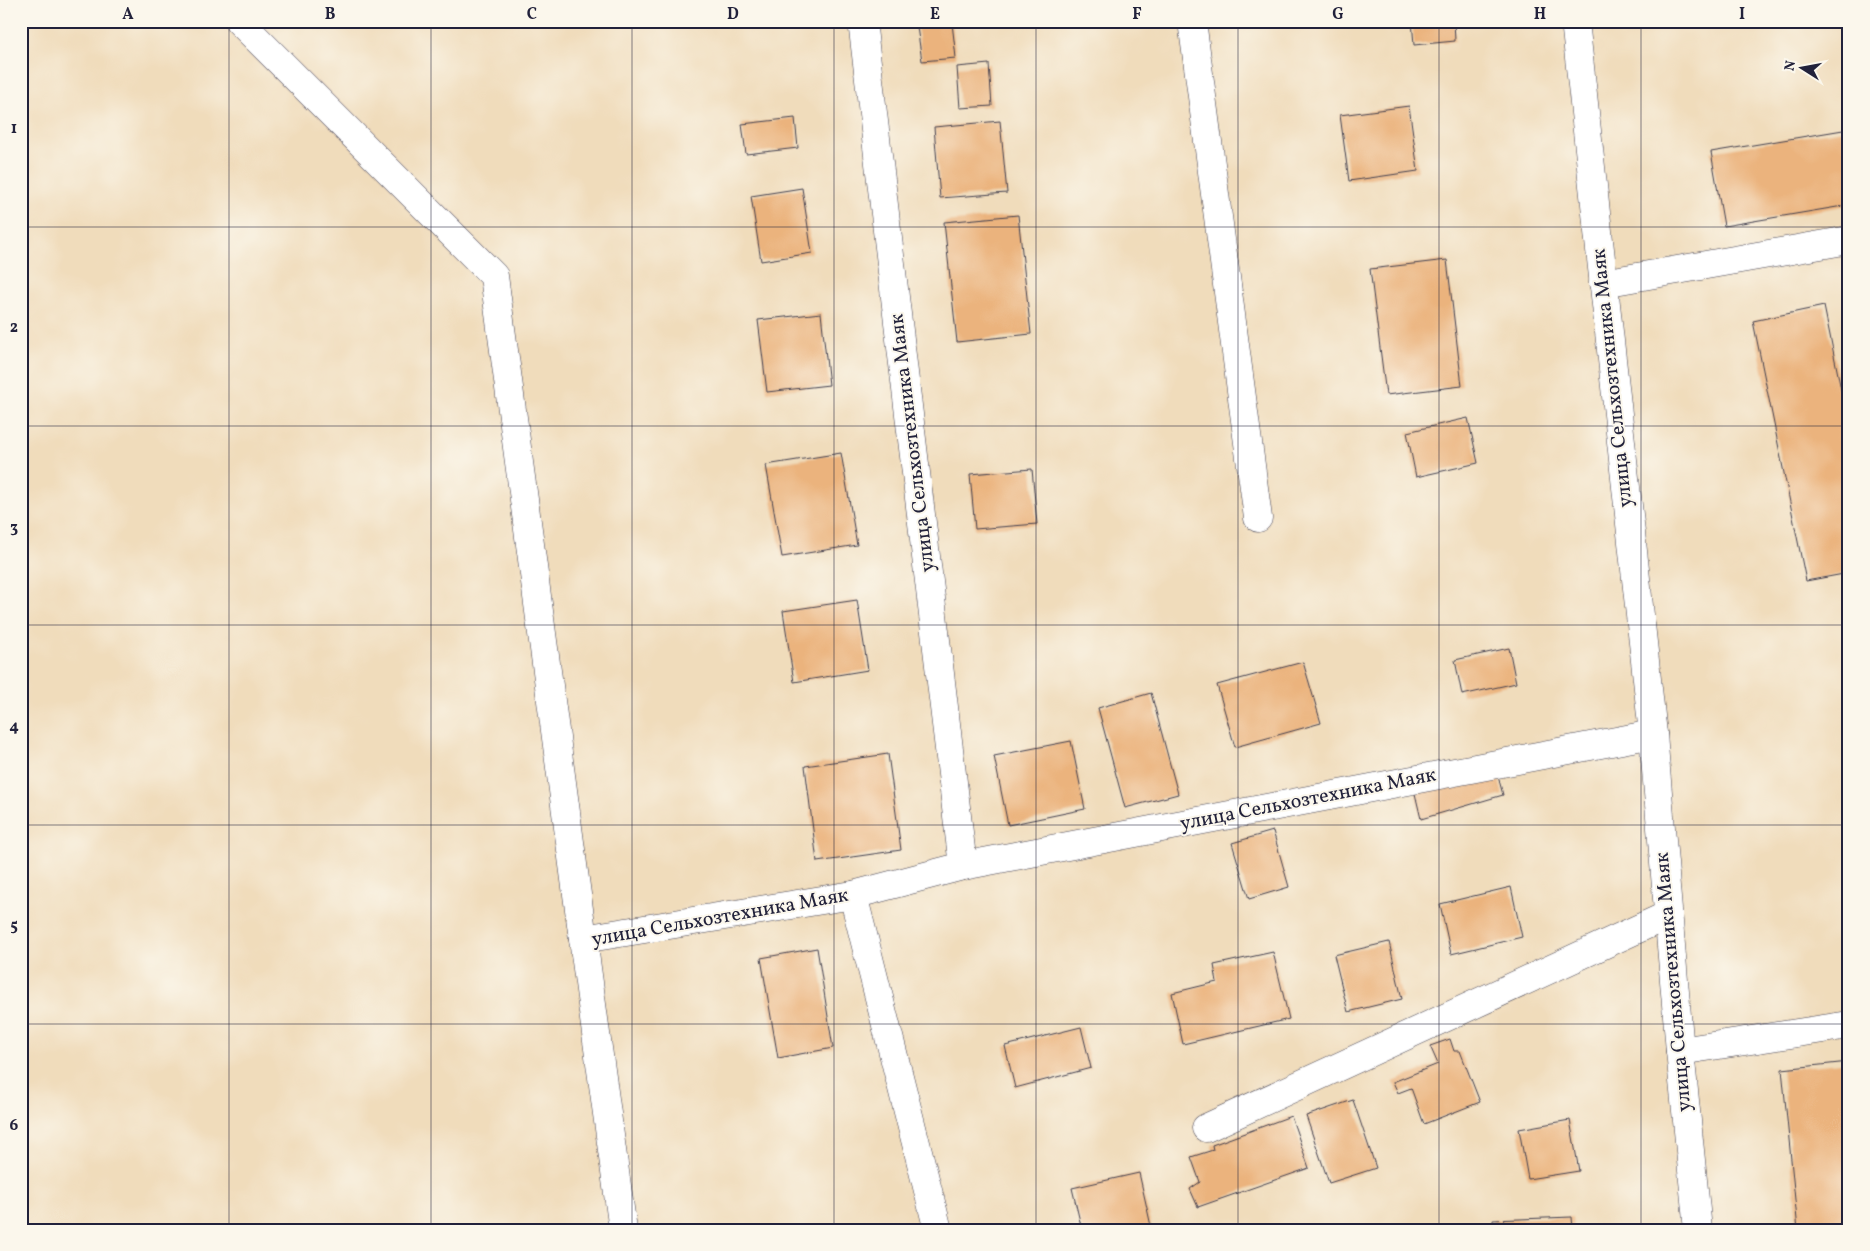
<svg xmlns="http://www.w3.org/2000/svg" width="1870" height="1251" font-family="Vollkorn,serif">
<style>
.building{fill:#ebb37d}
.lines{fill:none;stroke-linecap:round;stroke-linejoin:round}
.minor-casing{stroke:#413e4e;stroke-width:29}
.minor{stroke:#fff;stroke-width:28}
.grid{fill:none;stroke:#22223b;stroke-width:1;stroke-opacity:0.55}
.labels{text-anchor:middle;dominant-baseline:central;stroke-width:4;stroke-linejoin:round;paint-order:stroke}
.street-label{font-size:20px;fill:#22223b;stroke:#fbf7ec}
.neatline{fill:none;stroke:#22223b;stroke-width:2}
.grid-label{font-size:16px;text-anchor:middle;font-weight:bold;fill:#22223b}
</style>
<rect width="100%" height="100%" fill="#fbf7ec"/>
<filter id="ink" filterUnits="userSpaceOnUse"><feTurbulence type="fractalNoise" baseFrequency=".02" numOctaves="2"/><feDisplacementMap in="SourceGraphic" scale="10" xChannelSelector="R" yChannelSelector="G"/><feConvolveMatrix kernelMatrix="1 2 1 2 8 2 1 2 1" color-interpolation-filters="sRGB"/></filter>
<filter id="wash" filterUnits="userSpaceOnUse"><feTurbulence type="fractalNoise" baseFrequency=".0096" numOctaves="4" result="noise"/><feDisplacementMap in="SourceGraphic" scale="20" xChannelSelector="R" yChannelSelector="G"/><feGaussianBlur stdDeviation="1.12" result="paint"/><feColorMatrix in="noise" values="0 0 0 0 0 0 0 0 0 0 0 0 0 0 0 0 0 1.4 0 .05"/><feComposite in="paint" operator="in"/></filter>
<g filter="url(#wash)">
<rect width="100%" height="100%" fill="#f0dcbb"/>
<g id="blocks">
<g class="building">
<polygon points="1412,21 1454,21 1455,41 1414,45"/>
<polygon points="952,23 956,58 922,61 917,27"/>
<polygon points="989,64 992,106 960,108 957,67"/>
<polygon points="1409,106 1418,171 1349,181 1340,115"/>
<polygon points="795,118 798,148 746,154 742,124"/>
<polygon points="1000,121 1007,193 940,198 934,127"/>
<polygon points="1849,129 1849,205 1724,226 1711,152"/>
<polygon points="802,188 812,253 761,261 751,196"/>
<polygon points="1018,215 1031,334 957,342 944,222"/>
<polygon points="1447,260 1462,386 1386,395 1370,269"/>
<polygon points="1824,306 1849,429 1849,573 1806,581 1753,321"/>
<polygon points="821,313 829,385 767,392 758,320"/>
<polygon points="1468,418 1478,463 1416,477 1407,432"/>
<polygon points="841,453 857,545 782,557 766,465"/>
<polygon points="1032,469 1037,524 975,529 970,474"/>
<polygon points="857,600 868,670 794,682 783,611"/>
<polygon points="1509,648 1516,683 1462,695 1455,660"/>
<polygon points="1303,662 1321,723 1235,747 1217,685"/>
<polygon points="1151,693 1178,794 1125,808 1098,708"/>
<polygon points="1071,741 1085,809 1008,825 994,756"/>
<polygon points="888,754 901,850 817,862 805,766"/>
<polygon points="1494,761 1503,795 1421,819 1413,785"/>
<polygon points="1273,831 1289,887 1249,899 1232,843"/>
<polygon points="1511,887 1522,937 1451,954 1440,904"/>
<polygon points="1389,942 1402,999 1348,1012 1334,955"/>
<polygon points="817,948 833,1048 778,1058 761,958"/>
<polygon points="1273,952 1289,1019 1183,1044 1172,993 1217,982 1214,965"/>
<polygon points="1081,1027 1091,1068 1015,1088 1005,1046"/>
<polygon points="1450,1039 1454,1051 1460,1051 1480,1102 1424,1124 1411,1088 1398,1093 1393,1082 1438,1064 1430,1046"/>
<polygon points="1849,1062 1849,1230 1798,1230 1782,1069"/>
<polygon points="1353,1100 1376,1168 1329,1183 1306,1116"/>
<polygon points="1291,1116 1309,1168 1198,1207 1190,1189 1200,1182 1191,1157 1213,1150 1212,1145"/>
<polygon points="1570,1120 1579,1171 1528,1179 1519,1129"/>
<polygon points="1139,1173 1151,1226 1136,1230 1082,1230 1072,1188"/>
<polygon points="1572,1217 1573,1230 1493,1230 1493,1220"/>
</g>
</g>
</g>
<g filter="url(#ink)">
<use href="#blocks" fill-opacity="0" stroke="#413e4e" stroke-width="1"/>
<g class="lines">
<defs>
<g id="minor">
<polyline points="239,21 494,276 583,939"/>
<polyline points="862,21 963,866"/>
<polyline points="1192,21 1258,518"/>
<polyline points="1575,21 1653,734 1680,1051 1698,1230"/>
<polyline points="1603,283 1849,240"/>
<polyline points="853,895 938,1230"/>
<polyline points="1680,1051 1849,1025"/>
<polyline points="1206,1128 1668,915"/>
<polyline points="623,1230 583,939 853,895 963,866 1653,734"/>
</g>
</defs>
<use href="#minor" class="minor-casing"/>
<use href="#minor" class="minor"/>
</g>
</g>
<path class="grid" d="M229 21V1230M431 21V1230M632 21V1230M834 21V1230M1036 21V1230M1238 21V1230M1439 21V1230M1641 21V1230M21 227H1849M21 426H1849M21 625H1849M21 825H1849M21 1024H1849"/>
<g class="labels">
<g class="street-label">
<text transform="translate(1613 378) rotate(-96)">улица Сельхозтехника Маяк</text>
<text transform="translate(913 443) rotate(-97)">улица Сельхозтехника Маяк</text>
<text transform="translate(1308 800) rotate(-11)">улица Сельхозтехника Маяк</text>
<text transform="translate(720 918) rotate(-10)">улица Сельхозтехника Маяк</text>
<text transform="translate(1674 982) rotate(-95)">улица Сельхозтехника Маяк</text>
</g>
</g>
<rect width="1870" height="1251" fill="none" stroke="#fbf7ec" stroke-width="55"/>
<g transform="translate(1802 68) rotate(281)" stroke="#fbf7ec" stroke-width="4" paint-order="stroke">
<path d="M0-4L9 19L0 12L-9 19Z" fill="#22223b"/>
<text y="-8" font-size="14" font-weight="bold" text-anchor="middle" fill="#22223b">N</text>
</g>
<rect x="28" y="28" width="1814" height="1196" class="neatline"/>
<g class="grid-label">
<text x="128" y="19">A</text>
<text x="330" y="19">B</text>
<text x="532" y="19">C</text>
<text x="733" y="19">D</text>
<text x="935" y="19">E</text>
<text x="1137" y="19">F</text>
<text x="1338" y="19">G</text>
<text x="1540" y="19">H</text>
<text x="1742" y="19">I</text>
<text x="14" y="133">1</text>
<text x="14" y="332">2</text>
<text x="14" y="532">3</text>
<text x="14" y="731">4</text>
<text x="14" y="930">5</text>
<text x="14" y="1130">6</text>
</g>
</svg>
